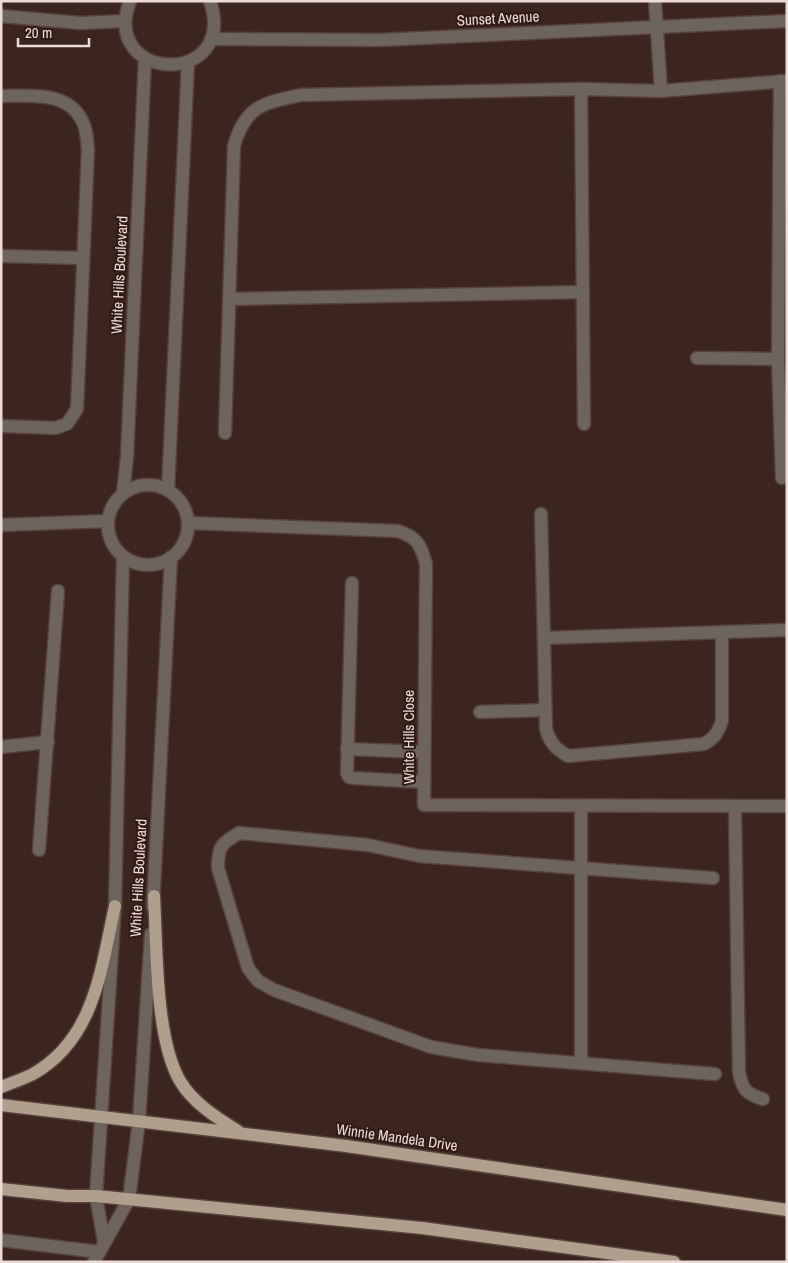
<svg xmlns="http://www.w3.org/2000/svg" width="788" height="1263" font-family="'Archivo Narrow',sans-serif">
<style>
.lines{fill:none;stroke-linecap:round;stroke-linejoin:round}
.minor-casing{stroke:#57423c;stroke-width:15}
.major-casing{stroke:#57423c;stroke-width:15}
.minor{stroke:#6d655d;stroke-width:12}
.major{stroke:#af9f8d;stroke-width:12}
.labels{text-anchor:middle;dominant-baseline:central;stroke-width:4;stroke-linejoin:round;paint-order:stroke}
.street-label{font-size:15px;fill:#ebdbd7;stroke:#311b14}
</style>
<rect width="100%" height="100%" fill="#3b251e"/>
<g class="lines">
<defs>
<g id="minor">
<path d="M130 1C99 83 239 88 210 1"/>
<polyline points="655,1 661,91"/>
<polyline points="1,16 80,23 125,21"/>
<polyline points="211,39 379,40 787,21"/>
<polyline points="780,81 778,359 782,478"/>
<polyline points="581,89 584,424"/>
<path d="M1 96C31 96 71 90 84 125 87 132 87 142 88 149L77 409 67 424 55 428 1 426"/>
<polyline points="1,256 82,258"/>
<polyline points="230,299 583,292"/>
<polyline points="697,358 778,359"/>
<path d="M225 433 234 146C245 106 263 103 301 95L581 89 661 91 787 81"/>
<circle cx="148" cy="525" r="40"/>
<polyline points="168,490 188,62"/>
<polyline points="123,493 127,457 145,58"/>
<path d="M541 514 546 729C550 743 556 749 568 756L704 744C715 738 718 732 722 721V632"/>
<path d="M188 523 398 531C417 537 421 545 426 564L424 805 787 806"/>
<polyline points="1,525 108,521"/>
<polyline points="352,583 347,773 349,777 353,778 424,782"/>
<polyline points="544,638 787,630"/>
<polyline points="480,712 545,710"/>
<polyline points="1,747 48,742"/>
<polyline points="347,749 424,752"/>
<polyline points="581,806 581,1063"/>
<path d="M735 808 739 1072C742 1089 746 1094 763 1099"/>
<polyline points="39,850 58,591"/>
<path d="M713 878 419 856 368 845 239 833C221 844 218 846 218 868L248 968 258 981 274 990 431 1047 478 1055 715 1074"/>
<polyline points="153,907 171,557"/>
<polyline points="1,1240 99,1252"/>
<polyline points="104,1242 96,1196 115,906 123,556"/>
<polyline points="94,1262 129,1199 139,1121 151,934"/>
</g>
<g id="major">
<path d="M154 896C157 947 155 1038 180 1081 193 1103 217 1118 238 1131"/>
<path d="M1 1087C12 1083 23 1079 33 1074 95 1039 101 968 115 906"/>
<polyline points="1,1105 346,1146 787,1210"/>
<polyline points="1,1189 67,1196 96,1196 422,1228 674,1262"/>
</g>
</defs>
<use href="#minor" class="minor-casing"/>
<use href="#major" class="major-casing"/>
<use href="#minor" class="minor"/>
<use href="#major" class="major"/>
</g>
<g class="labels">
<g class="street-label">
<text transform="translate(498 18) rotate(-3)">Sunset Avenue</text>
<text transform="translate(119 275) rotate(-87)">White Hills Boulevard</text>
<text transform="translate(408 737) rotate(-90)">White Hills Close</text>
<text transform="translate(138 878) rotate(-87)">White Hills Boulevard</text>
<text transform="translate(397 1137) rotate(8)">Winnie Mandela Drive</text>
</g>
</g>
<rect width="788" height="1263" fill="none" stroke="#ebdbd7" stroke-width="5"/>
<path d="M18 38v8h71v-8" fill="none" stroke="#ebdbd7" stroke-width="2.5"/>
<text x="25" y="38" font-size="15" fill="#ebdbd7" stroke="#311b14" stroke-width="4" paint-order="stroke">20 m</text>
</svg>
